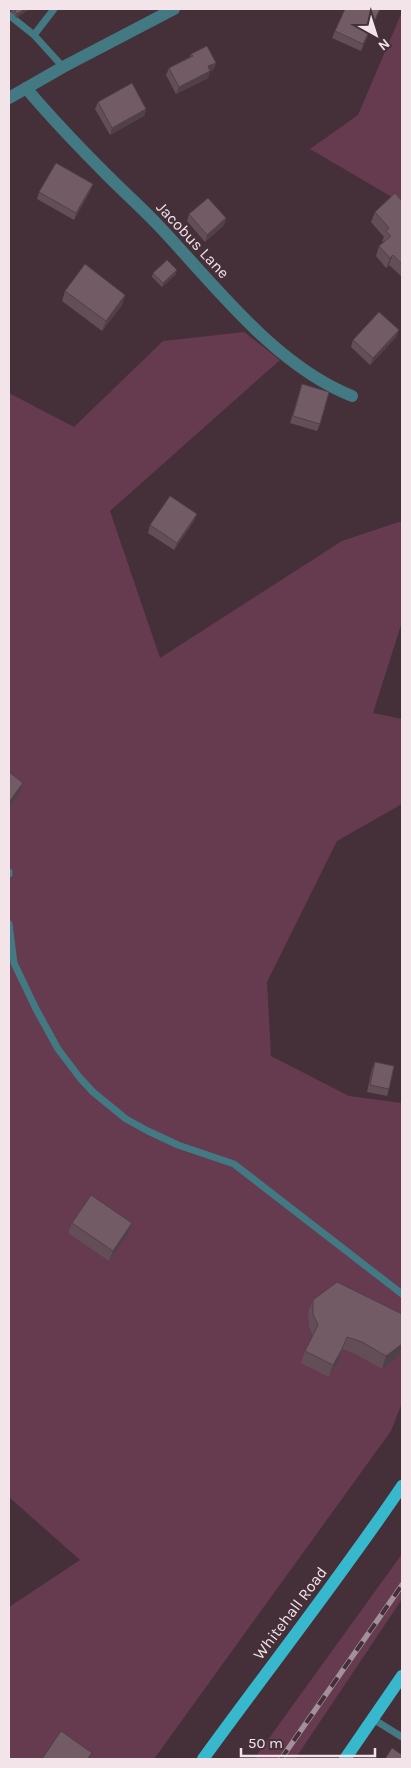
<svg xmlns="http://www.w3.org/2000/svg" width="411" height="1768" font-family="Karla,sans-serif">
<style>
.green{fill:#663a4f}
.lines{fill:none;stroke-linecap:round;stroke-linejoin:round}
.lane{stroke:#437982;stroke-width:7}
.street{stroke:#437982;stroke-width:12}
.primary{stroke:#38b8cc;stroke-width:12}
.rail-casing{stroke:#a29198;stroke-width:5.5}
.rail{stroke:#45303a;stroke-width:4;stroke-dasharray:11;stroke-linecap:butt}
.wall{fill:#634e58}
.shaded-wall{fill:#504047}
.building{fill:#735b66;stroke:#504047}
.labels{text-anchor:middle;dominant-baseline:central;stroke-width:4;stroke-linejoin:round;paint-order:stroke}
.street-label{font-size:16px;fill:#f2e4e9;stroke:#45303a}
</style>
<rect width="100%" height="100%" fill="#45303a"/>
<g class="green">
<polygon points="402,12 402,203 310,149 358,115"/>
<polygon points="244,332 280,360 110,511 160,658 342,541 402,521 402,622 373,713 402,719 402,804 337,841 267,982 271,1056 349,1096 402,1103 402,1403 391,1431 154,1759 9,1759 9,1607 80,1560 9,1497 9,393 74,427 163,341"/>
<polygon points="402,1554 402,1599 295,1759 254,1759"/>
</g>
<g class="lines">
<g class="lane">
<polyline points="9,15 34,35 63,67"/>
<polyline points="34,35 54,9"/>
<polyline points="9,874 9,872"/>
<polyline points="9,924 14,963 36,1009 58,1049 80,1078 93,1092 126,1119 148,1131 178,1145 234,1164 402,1294"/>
<polyline points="373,1719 402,1737"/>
</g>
<g class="street">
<path d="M26 88C52 119 80 148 109 177 125 193 142 208 158 225 214 284 274 365 352 396"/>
<polyline points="9,98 63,67 174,9"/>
</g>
<g class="primary">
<path d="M203 1759C269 1668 339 1579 402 1486"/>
<polyline points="345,1759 402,1676"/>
</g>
<defs>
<polyline id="rail" points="281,1759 402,1585"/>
</defs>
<use href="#rail" class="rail-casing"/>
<use href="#rail" class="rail"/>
</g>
<g class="wall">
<polygon points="10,9 29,9 16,18"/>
<polygon points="380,9 361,51 332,38 335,31"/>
<polygon points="191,54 216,63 213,70 210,71 208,78 176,94 166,75 169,68 190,57"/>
<polygon points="98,102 146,109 144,116 110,135 95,109"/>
<polygon points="93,184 90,191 74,220 37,199 39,192"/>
<polygon points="402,201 402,275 401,276 389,265 386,268 376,256 379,246 384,242 382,241 384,237 371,222 375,212"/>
<polygon points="189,214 226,218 224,225 205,242 187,221"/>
<polygon points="153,273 176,274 162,287 152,277"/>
<polygon points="65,291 125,295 122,305 102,331 62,301"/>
<polygon points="399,330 396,337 370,365 351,347 353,340"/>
<polygon points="302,384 320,424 317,431 290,423"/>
<polygon points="194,521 174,550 148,533 150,525"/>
<polygon points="375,1062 389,1089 387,1096 367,1092 372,1069"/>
<polygon points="72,1223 129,1233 109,1261 68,1233"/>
<polygon points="313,1300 399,1355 382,1369 357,1355 343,1349 338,1362 329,1377 301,1363 305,1351 313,1336 309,1326 308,1312"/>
</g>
<g class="shaded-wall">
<polygon points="25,9 29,9 16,18 17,14"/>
<polygon points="380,9 378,14 361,51 363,44"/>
<polygon points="216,63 213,70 205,73 208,66"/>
<polygon points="210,71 208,78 176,94 179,87"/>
<polygon points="146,109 144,116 110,135 112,128"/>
<polygon points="93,184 90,191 74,220 76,213"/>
<polygon points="226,218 224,225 205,242 207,235"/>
<polygon points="393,255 389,265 386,268 390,258"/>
<polygon points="177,270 176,274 162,287 163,283"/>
<polygon points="125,295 122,305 102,331 106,321"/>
<polygon points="399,330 396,337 370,365 373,358"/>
<polygon points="197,514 194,521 174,550 177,543"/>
<polygon points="23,783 20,793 9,808 9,802"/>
<polygon points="132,1223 129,1233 109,1261 113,1251"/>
<polygon points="402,1344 399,1355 382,1369 386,1356"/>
<polygon points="343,1349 338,1362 329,1377 333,1365"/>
</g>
<g class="building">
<polygon points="14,9 25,9 17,14"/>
<polygon points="345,9 380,9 363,44 335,31"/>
<polygon points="207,46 216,63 208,66 210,71 179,87 169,68 193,56 191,54"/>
<polygon points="132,83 146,109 112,128 98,102"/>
<polygon points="56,163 93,184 76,213 39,192"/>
<polygon points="395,193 402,201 402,264 393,255 390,258 379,246 391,236 386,231 389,228 375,212"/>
<polygon points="208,198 226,218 207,235 189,214"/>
<polygon points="167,260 177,270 163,283 153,273"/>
<polygon points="85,264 125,295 106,321 65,291"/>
<polygon points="379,312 399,330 373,358 353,340"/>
<polygon points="302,384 329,392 320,424 293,416"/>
<polygon points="170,496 197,514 177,543 150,525"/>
<polygon points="9,772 23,783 9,802"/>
<polygon points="375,1062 394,1066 389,1089 370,1085"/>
<polygon points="91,1195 132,1223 113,1251 72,1223"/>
<polygon points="337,1282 402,1314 402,1344 386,1356 362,1342 347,1337 342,1349 333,1365 305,1351 318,1325 313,1314 313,1300"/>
<polygon points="61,1731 92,1753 87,1759 42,1759"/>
<polygon points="392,1748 402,1755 402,1759 385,1759"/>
</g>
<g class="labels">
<g class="street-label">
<text transform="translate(193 240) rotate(47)">Jacobus Lane</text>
<text transform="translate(290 1613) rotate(-53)">Whitehall Road</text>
</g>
</g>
<rect width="411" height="1768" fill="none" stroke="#f2e4e9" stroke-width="20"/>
<g transform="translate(376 35) rotate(141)" stroke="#45303a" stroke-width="4" paint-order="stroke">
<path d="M0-4L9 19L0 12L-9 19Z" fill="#f2e4e9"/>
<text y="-8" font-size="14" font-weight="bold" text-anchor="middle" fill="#f2e4e9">N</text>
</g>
<path d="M241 1748v8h134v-8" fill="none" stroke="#f2e4e9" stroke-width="2.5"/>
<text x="248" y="1748" font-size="15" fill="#f2e4e9" stroke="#45303a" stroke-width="4" paint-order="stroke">50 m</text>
</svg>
